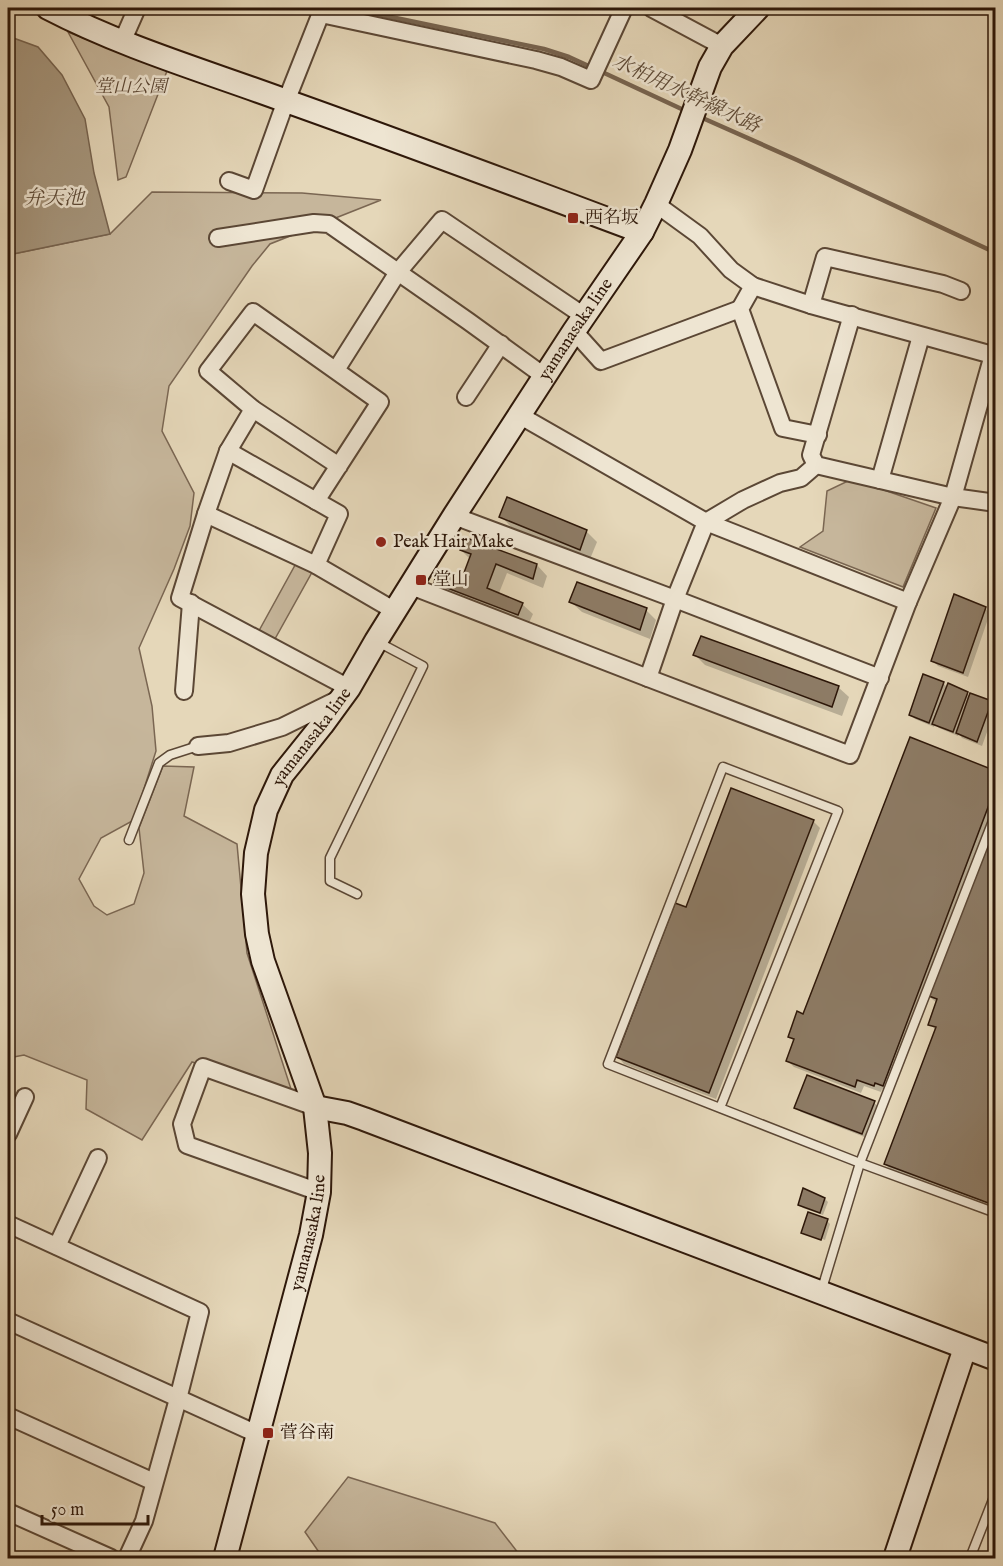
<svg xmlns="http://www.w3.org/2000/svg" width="1003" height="1566" font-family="'IM FELL English','Noto Serif JP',serif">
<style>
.green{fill:#c6b69b;stroke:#7a6652;stroke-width:1.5}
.water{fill:#a6967d;stroke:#76634f;stroke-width:1.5}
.shadow{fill:#0003}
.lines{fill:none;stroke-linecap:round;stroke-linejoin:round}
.stream{stroke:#76634f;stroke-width:4.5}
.building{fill:#8d7b65;stroke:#2d1709;stroke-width:1.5}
.lane-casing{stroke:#5b4735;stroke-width:11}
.street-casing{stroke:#5b4735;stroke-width:20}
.secondary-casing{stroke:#2d1709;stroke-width:26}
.lane{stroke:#eee5d2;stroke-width:8}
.street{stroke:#eee5d2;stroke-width:16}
.secondary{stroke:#eee5d2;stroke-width:22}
.poi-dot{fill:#8f2418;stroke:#eee5d2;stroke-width:2}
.labels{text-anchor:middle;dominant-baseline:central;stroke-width:5;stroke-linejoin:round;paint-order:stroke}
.park-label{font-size:18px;font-style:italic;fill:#5b4735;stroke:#eee5d2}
.poi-label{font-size:18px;fill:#2d1709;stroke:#eee5d2;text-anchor:start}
.street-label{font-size:18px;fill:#2d1709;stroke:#eee5d2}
.water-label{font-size:20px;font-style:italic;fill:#5d4a37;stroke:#eee5d2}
</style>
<rect width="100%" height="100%" fill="#e5d7b9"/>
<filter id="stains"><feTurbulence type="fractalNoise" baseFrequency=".00333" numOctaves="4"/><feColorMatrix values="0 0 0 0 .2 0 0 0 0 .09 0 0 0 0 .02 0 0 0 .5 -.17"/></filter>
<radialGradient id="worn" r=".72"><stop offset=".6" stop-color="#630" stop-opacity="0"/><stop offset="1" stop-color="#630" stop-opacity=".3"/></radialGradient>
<g class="green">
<polygon points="68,32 167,71 126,177 118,180 109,107"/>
<polygon points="152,192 302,193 381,200 270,244 252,266 169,386 162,431 194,493 190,526 174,569 139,648 152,706 156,751 134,820 101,838 79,879 94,906 107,915 134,904 144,873 139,828 163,766 194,767 184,816 237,844 247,953 292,1092 192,1062 142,1140 86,1109 87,1080 24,1055 8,1058 8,753 14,753 8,738 8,255 110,234"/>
<polygon points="852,479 936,508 903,587 800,547 823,531 827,491"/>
<polygon points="299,558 316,565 271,646 255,638"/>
<polygon points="348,1477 495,1523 522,1558 323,1558 305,1532"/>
</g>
<polygon class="water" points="8,36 38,47 62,75 85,119 94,173 110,234 8,255"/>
<g class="shadow">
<polygon points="501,516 586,531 597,542 590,559 511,527"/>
<polygon points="465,539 537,565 547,576 543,588 507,573 499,593 522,604 533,614 528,625 446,593 436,582 463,580 470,559 461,550"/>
<polygon points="571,602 646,610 656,620 650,639 582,612"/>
<polygon points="985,608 990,613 968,677 938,666 933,661"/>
<polygon points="695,655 838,687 849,697 842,716 705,665"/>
<polygon points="943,683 948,688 967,693 970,697 991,703 996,707 982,746 962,738 959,734 958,736 939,728 935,724 934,727 915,719 910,714"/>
<polygon points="996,772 996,1209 892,1171 885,1164 936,1030 930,1024 937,1003 926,994 889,1092 882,1089 881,1092 864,1086 861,1093 794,1067 787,1060 794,1041 789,1036"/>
<polygon points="813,821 820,828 716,1099 624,1064 618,1057 687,910"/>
<polygon points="874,1103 879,1107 867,1138 801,1112 796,1107"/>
<polygon points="825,1199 828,1202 823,1215 803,1208 800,1204"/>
<polygon points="827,1221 830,1224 825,1240 804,1232"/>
</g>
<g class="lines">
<g class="stream">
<polyline points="348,8 544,49 569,57 593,68"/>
<polyline points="600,71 688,112"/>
<polyline points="698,116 797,160 996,253"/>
</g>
</g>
<g class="building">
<polygon points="507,497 587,530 580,550 499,517"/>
<polygon points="464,537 537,564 533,579 496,564 487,588 523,603 518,615 434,583 437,569 462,578 471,554 460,550"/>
<polygon points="577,582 647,608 640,630 569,602"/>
<polygon points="954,594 986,607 963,673 931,661"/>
<polygon points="701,636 839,686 832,707 693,655"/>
<polygon points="923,674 944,682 929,723 909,715"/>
<polygon points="948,683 968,692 953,732 932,724"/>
<polygon points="970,693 992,701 977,742 956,733"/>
<polygon points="910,737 996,771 996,786 883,1086 875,1083 874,1086 857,1080 855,1087 786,1061 794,1039 788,1037 797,1011 803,1014"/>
<polygon points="731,788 814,820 709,1093 616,1057 675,903 686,907"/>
<polygon points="995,811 996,1193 991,1204 884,1164 936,1027 928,1025 937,999 926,995"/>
<polygon points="807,1075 875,1101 862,1134 794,1108"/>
<polygon points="803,1188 825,1198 820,1213 798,1205"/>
<polygon points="808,1212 828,1219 821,1240 801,1233"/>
</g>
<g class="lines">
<defs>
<g id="lane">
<polyline points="129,840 159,763 170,755 198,746"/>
<polyline points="357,894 330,881 330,858 423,666 376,641"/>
<polyline points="720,1108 838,811 723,767 608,1064 860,1163 996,1213"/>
<polyline points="821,1292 860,1163 996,813"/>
<polyline points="970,1558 996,1492"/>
</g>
<g id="street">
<polyline points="651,8 722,46"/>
<polyline points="321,14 536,60 561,67 591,80 624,8"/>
<polyline points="122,42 137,8"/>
<polyline points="229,181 254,190 283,109 323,8"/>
<polyline points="656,204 700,236 731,270 753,286 811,305 996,356"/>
<polyline points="218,238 314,223 329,224 468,321 544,376"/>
<polyline points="753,286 740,309 783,428 818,435"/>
<polyline points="811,305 825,257 943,284 961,291"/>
<polyline points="852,315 811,455 816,465 953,497 996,503"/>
<polyline points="574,331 601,361 740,309"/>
<polyline points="336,370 398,272 442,220 584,316"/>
<polyline points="466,397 501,344"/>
<polyline points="253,409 228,451 206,514 180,598 349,688"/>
<polyline points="519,415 706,522 908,602"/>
<polyline points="228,451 339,514 316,565"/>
<polyline points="880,480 921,336"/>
<polyline points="316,501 380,402 253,312 208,371 253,409 339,466"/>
<polyline points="206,514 316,565 395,611"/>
<polyline points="454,516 675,599 880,678"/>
<polyline points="411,586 648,678 850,755 908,602 953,497 993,355"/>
<polyline points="648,678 675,599 706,522 743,500 780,483 801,478 816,465"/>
<polyline points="184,691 191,603"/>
<polyline points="198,746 229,743 282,727 339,699"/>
<polyline points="315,1107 203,1067 182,1124 187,1145 319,1192"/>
<polyline points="8,1134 25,1097"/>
<polyline points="8,1224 200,1312 178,1399 144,1521 127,1558"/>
<polyline points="57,1246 98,1158"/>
<polyline points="8,1321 257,1434"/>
<polyline points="8,1416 154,1482"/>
<polyline points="8,1512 111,1558"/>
</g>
<g id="secondary">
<path d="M48 8C125 48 208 72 289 102 407 144 524 188 642 232"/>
<polyline points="315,1107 347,1113 364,1119 996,1359"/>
<path id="s1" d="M225 1558 311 1235 319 1192 320 1153 315 1107 263 961 257 934 253 894 256 853 266 810 282 775 322 725 349 688 376 641 454 516 574 331 642 232 656 204 680 150 710 67 722 46 758 8"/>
<polyline points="895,1558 965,1348"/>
</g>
</defs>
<use href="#lane" class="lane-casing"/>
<use href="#street" class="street-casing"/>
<use href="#secondary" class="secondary-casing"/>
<use href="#lane" class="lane"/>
<use href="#street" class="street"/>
<use href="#secondary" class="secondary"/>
</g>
<g class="poi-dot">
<rect x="567" y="212" width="12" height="12" rx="3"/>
<circle cx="381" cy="542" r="6"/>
<rect x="415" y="574" width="12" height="12" rx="3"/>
<rect x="262" y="1427" width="12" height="12" rx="3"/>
</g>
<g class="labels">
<g class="park-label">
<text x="131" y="87">堂山公園</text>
</g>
<g class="poi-label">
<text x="585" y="218">西名坂</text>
<text x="393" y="542">Peak Hair Make</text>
<text x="433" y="580">堂山</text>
<text x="280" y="1433">菅谷南</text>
</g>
<g class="street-label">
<text stroke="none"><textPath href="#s1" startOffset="1344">yamanasaka line</textPath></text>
<text stroke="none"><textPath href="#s1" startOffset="858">yamanasaka line</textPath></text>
<text stroke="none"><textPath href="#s1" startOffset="336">yamanasaka line</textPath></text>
</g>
<g class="water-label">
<text transform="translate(686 94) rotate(25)">水柏用水幹線水路</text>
<text x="54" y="198">弁天池</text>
</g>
</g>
<rect width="1003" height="1566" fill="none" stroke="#e5d7b9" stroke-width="30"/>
<rect x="9" y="9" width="985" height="1548" fill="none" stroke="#2d1709" stroke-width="3"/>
<rect x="15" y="15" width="973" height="1536" fill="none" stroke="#2d1709" stroke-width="1.5"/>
<path d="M42 1515v9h106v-9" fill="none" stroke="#2d1709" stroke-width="3"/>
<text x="51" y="1515" font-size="18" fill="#2d1709" stroke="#eee5d2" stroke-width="4.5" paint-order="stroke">50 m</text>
<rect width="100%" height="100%" filter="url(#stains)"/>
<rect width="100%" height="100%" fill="url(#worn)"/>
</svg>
